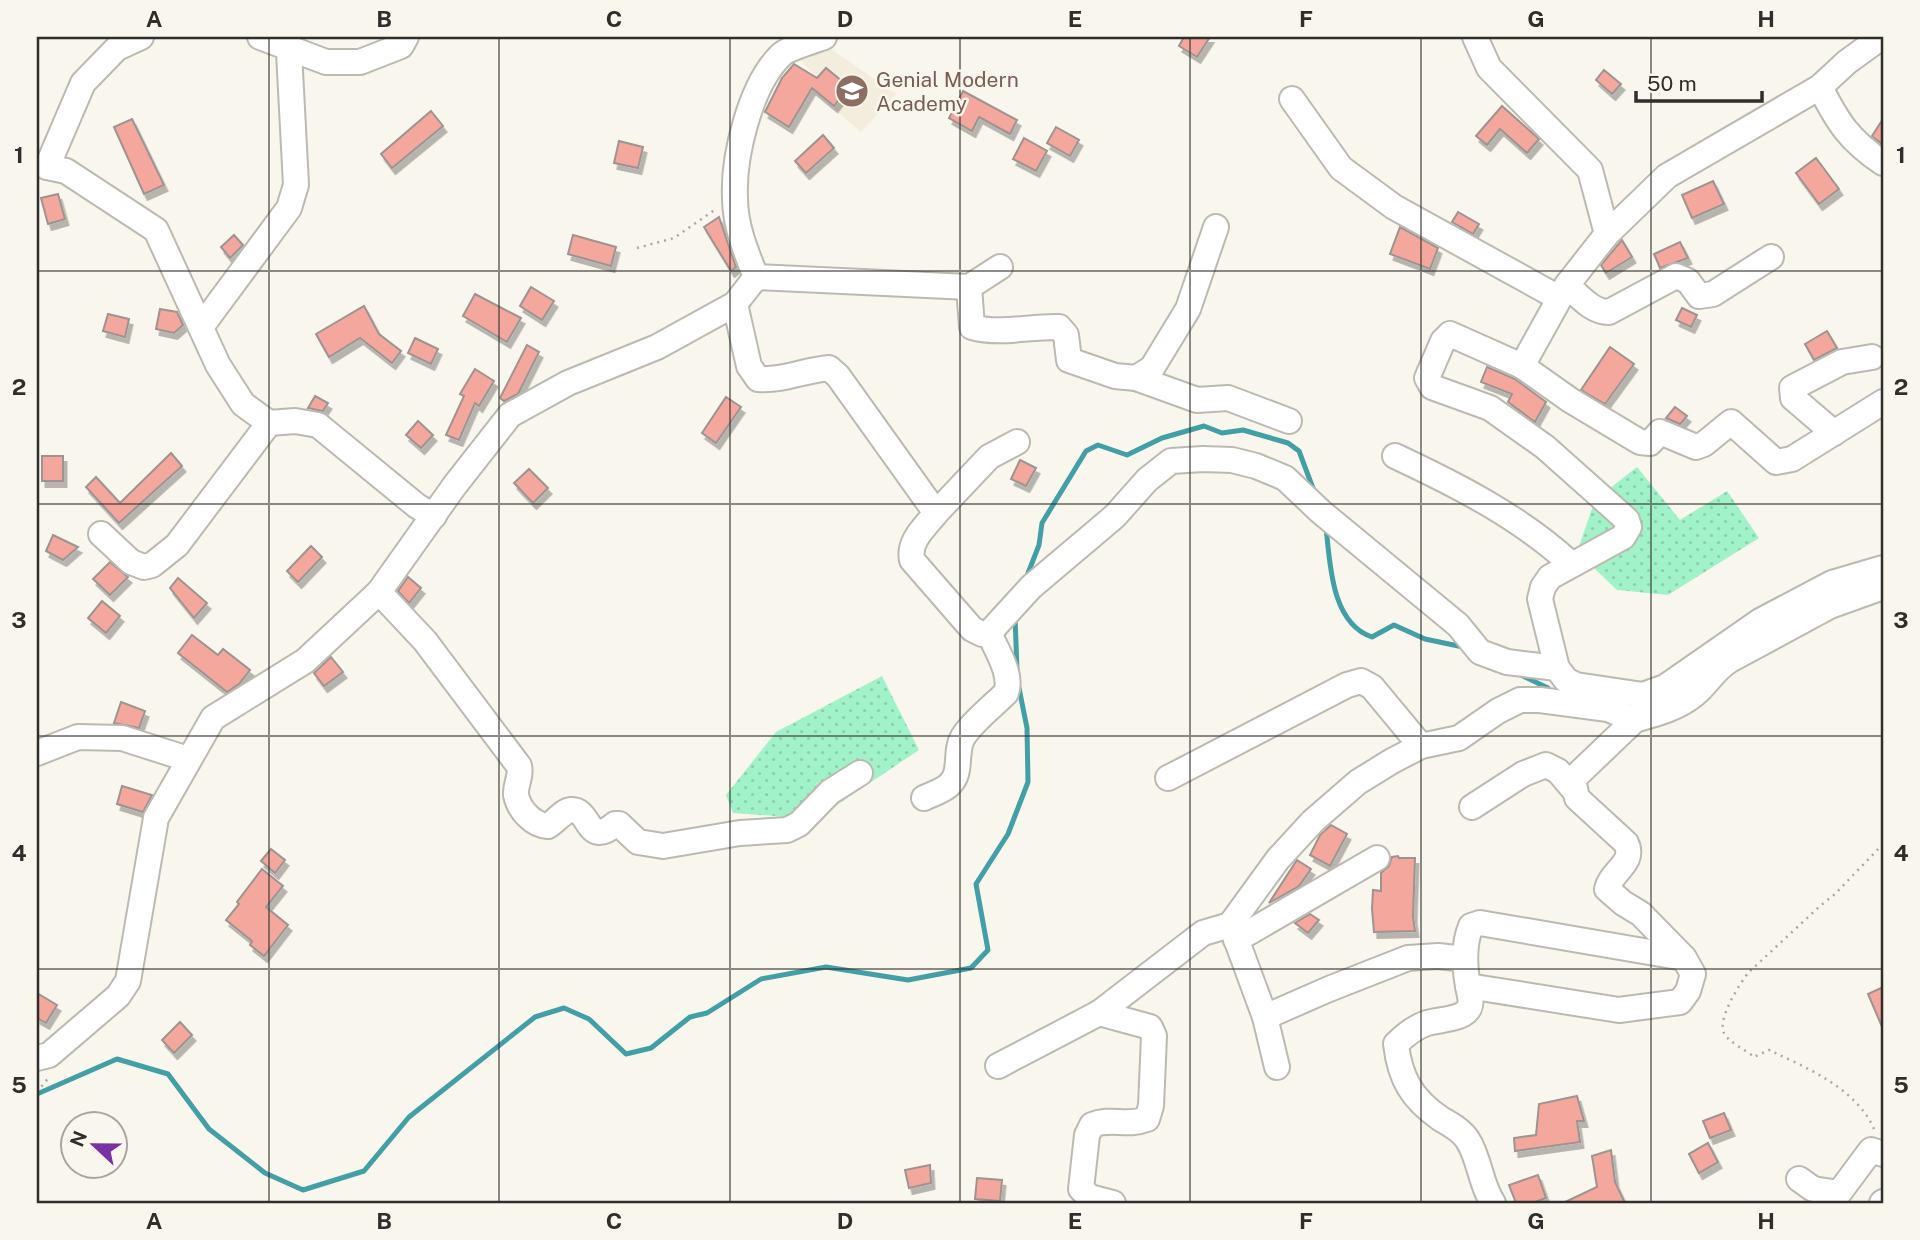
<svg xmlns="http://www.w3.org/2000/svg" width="1920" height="1240" font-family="'Public Sans',sans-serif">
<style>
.built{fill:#f2eddc}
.grass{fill:url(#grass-dots)}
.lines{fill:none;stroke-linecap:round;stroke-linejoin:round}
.stream{stroke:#429fa6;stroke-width:5}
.building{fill:#f4a89d;stroke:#9e9391;stroke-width:2;filter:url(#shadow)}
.minor-casing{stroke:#bcbab0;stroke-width:28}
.path{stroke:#aaa8a1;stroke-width:2.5;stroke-dasharray:2 5;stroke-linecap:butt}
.minor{stroke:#fff;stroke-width:24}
.grid{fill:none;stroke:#2f2e2a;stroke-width:2;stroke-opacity:0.55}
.labels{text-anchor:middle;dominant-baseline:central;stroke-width:5;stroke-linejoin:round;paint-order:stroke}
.education-label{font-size:21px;fill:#785e54;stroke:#f9f6ed;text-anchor:start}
.neatline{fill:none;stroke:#2f2e2a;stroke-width:2.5}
.grid-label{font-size:23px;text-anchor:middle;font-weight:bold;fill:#2f2e2a}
</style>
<defs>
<pattern id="grass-dots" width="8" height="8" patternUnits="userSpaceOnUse" patternTransform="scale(1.75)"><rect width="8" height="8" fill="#a1f2c8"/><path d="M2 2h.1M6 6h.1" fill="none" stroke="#8bd0ac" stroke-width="1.8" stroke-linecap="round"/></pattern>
<filter id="shadow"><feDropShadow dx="3.5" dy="6" stdDeviation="0" flood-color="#0004"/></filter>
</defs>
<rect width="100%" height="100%" fill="#f9f6ed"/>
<polygon class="built" points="831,49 896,94 861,132 808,87 815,76 796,54"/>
<g class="grass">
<polygon points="1637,467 1680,520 1727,491 1759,538 1668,595 1617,590 1577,552 1595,500"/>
<polygon points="882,676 919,750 816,819 733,813 726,795 776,732"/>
</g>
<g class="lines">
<g class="stream">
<path d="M1326 527C1330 563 1331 623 1372 637L1394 625 1425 639 1463 647"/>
<polyline points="1025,581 1039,545 1042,523 1086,451 1098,445 1127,455 1162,438 1204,426 1222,433 1243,430 1288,443 1299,451 1314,491"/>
<polyline points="1015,616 1017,670"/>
<polyline points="1519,674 1548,688 1552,693"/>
<polyline points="37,1094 117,1059 168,1074 209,1129 265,1173 303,1190 364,1171 409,1117 535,1017 564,1008 589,1019 626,1054 651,1048 690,1017 707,1013 761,979 826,967 908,980 971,968 988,950 976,884 1008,834 1028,782 1027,728 1018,683"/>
</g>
</g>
<g class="building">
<polygon points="1184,37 1210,37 1197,57 1179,46"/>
<polygon points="794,64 817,78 826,68 849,87 834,106 812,88 789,127 765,112 782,78"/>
<polygon points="1604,70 1621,84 1612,94 1596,80"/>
<polygon points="963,91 1017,120 1010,134 979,117 972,131 949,118"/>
<polygon points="1502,106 1539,139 1527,153 1500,129 1487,145 1476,136"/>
<polygon points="431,111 443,126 392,168 381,154"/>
<polygon points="132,119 164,185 144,194 114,127"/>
<polygon points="1883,119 1883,145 1872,136"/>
<polygon points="1056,127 1079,140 1070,156 1047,143"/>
<polygon points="823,135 834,148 806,173 795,161"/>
<polygon points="1024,138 1047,151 1036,171 1013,159"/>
<polygon points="619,141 643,147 638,168 614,163"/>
<polygon points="1816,158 1839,189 1819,204 1796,173"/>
<polygon points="1713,181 1724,204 1692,218 1682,195"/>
<polygon points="58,194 65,219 48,224 41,198"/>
<polygon points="1458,212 1479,224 1473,234 1452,222"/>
<polygon points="719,217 736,267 731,271 704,227"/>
<polygon points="1400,227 1438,248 1430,269 1390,254"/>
<polygon points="234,235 243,245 230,258 221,247"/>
<polygon points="573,235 616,247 611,266 568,254"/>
<polygon points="1622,240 1632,257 1606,273 1601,265"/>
<polygon points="1680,242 1688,258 1660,268 1654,254"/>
<polygon points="531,287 554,301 542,320 520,306"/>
<polygon points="475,294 521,318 507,342 463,316"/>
<polygon points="364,306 379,334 401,351 392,363 360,338 329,357 316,334"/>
<polygon points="1682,308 1697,315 1691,327 1676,320"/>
<polygon points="160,309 177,312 183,325 174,333 156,329"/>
<polygon points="108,314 129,319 125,337 103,331"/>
<polygon points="1827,331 1837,348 1814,360 1805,344"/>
<polygon points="415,338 438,349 431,364 408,353"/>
<polygon points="527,345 539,352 518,394 504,401 500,398"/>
<polygon points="1610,347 1634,364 1605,404 1581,390"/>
<polygon points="1487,367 1515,379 1546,402 1535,422 1508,402 1512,394 1481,382"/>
<polygon points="475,369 494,381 479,406 475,403 459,440 446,435 464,396 460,394"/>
<polygon points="315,396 328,403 323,411 308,408"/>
<polygon points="726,397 741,407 716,443 702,433"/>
<polygon points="1675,407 1687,416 1680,424 1666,418"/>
<polygon points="418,421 433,435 421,448 406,435"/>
<polygon points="171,453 182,466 119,523 86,487 96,477 120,503"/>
<rect x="42" y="456" width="21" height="25"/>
<polygon points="1020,460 1036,468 1026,486 1011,479"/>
<polygon points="529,469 548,488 533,503 514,483"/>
<polygon points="53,535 78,547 63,560 46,551"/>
<polygon points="311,546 322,557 298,582 287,571"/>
<polygon points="110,562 128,577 110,595 93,579"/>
<polygon points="408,577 421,588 409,603 398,591"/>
<polygon points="178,578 207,603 194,618 170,588"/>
<polygon points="102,601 120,616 106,633 88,618"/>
<polygon points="192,635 218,655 223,649 250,670 239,684 227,692 178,653"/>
<polygon points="331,657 343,672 324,686 314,673"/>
<polygon points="121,702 145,711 139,728 114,723"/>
<polygon points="122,786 152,795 143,812 117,804"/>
<polygon points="1331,825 1347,834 1330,866 1310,855 1320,835"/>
<polygon points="271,849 285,860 275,873 261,861"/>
<polygon points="1398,856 1399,858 1415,858 1413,917 1415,931 1374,932 1372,909 1373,890 1381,891 1381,873 1389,866 1392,857"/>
<polygon points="1297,860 1311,869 1299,886 1269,903"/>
<polygon points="262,869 283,886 266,907 288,925 264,956 250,945 252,941 226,920 239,904 237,902"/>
<polygon points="1310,914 1319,920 1308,933 1295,923"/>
<polygon points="1883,987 1883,1029 1868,994"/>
<polygon points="37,993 57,1005 46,1023 37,1018"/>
<polygon points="180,1022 192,1035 174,1053 162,1040"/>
<polygon points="1577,1096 1584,1121 1577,1121 1580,1142 1515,1151 1514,1138 1536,1135 1539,1104"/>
<polygon points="1724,1113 1731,1130 1710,1138 1703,1121"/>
<polygon points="1708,1143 1718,1162 1699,1173 1689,1154"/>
<polygon points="1611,1150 1615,1182 1625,1203 1563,1203 1597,1187 1592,1156"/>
<polygon points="930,1165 931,1183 909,1188 905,1170"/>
<polygon points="1538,1175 1546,1198 1532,1203 1516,1203 1509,1185"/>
<polygon points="977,1178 1002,1180 1000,1201 975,1199"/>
</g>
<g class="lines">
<defs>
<g id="minor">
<polyline points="260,37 326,62 360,62 401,46 406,37"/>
<polyline points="1475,37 1489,68 1590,170 1607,234"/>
<polyline points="1883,40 1876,41 1847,62 1820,87 1667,176 1607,234 1567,285 1522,366 1570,400 1640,442 1650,443 1660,432 1696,447 1704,444 1731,422 1776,462 1792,459 1883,402"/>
<path d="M1820 87C1838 123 1850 141 1883 163"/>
<polyline points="1292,99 1341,168 1394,207 1559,298"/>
<polyline points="47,167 66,171 156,230 218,365 243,404 269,423 295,421 318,425 417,506 434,516"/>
<polyline points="47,167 83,83 117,48 141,37"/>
<polyline points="756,277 969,287 1000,267"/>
<path d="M1567 285C1579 296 1592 312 1609 312L1676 276 1688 281 1699 296 1713 294 1771 257"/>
<path d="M969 287 972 327C1000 335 1030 326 1059 327L1066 335 1069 360 1115 376 1136 378 1152 368 1188 309 1216 227"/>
<path d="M735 304 749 366 758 379C783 381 805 370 829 368L838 376 936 513C925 527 908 541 912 560L972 629 982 634 989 633 1031 587 1115 516 1147 480 1171 461 1203 459 1232 460 1256 466 1285 478 1321 512 1458 625 1480 652 1507 662 1557 668"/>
<polyline points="201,327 289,208 296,185 289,52"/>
<polyline points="1522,366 1450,334 1443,341 1427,378 1432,387 1490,408 1545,447 1627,520 1629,527 1623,537 1550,577 1543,587 1540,599 1557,668 1566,680 1576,685 1643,695"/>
<polyline points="1136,378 1197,400 1228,398 1289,421"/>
<polyline points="1834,433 1793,398 1792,388 1842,362 1872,357"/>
<path d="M1395 456C1457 485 1520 517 1571 564"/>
<polyline points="936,513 989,457 1017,442"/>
<polyline points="101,534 131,562 144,567 152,565 177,545 269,423"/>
<path d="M379 592 425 641 519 766C522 776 515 784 516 795 519 810 533 825 548 826 555 822 563 811 571 810 590 808 587 849 615 824H619L638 842 663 846 740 833 787 830 799 824 830 792 860 773"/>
<polyline points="37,753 78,737 122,738 188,759"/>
<polyline points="1168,778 1347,685 1361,681 1372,687 1421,746"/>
<path d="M924 798C932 794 943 791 949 785 963 773 954 752 963 737 973 721 993 706 1006 693 1013 675 996 649 989 633"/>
<polyline points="1472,807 1523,774 1546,765 1558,771 1574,790"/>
<polyline points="1231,925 1265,1017 1277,1067"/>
<polyline points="1236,940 1377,858"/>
<path d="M1468 986 1619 1010 1680 1002 1688 991 1693 974 1684 958 1641 914 1623 903 1607 889C1611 871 1636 863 1626 843L1577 798 1573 779 1642 713 1643 695 1665 687 1760 621 1832 583 1883 568"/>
<path d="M1099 1013 1150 1027 1154 1036 1151 1106 1147 1119C1126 1127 1112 1117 1092 1125L1087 1135 1081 1189 1090 1197 1113 1203"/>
<polyline points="1265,1017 1329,989 1408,958 1438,956 1465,959"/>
<path d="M37 1058 49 1055 118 996 128 981 156 818 213 718 305 661 379 592 455 485 510 415 568 383 657 347 735 304 756 277C746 252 735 226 735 198 733 157 750 86 780 56 787 48 814 41 824 37"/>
<path d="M998 1066 1099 1013 1203 933 1230 925 1278 859 1313 821 1358 782 1392 761 1421 746 1459 738 1498 711 1520 700H1540L1608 709 1634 720C1655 714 1677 709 1695 694 1708 683 1714 670 1730 660L1830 606 1883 587"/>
<polyline points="1799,1179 1813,1189 1839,1193 1871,1150 1883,1154"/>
<path d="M1493 1203C1480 1184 1480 1158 1467 1139 1461 1130 1450 1124 1441 1119 1412 1099 1400 1079 1396 1044 1405 1035 1415 1027 1427 1023 1443 1018 1475 1021 1470 996 1465 974 1462 947 1471 926L1480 923 1684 958"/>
<polyline points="1882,1203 1883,1202"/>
</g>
</defs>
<use href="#minor" class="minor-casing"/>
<g class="path">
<polyline points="637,248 674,238 716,209"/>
<polyline points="37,1092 50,1076"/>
<path d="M1874 1129C1856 1088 1807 1068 1769 1050L1754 1057C1746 1050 1728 1042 1724 1033 1717 1019 1740 983 1749 972L1820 906 1834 895 1883 844"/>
<polyline points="37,1201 39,1203"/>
</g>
<use href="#minor" class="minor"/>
</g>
<path class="grid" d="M269 37V1203M499 37V1203M730 37V1203M960 37V1203M1190 37V1203M1421 37V1203M1651 37V1203M37 271H1883M37 504H1883M37 736H1883M37 969H1883"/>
<defs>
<symbol id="school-disc" viewBox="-11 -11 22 22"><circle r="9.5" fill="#8d6e63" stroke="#f9f6ed"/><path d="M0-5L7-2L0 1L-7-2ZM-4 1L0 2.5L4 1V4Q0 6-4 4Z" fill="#fff"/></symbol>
</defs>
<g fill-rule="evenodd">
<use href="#school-disc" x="833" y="72" width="38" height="38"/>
</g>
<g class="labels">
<g class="education-label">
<text x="876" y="79">Genial Modern<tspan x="876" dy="24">Academy</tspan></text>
</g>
</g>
<rect width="1920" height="1240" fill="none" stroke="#f9f6ed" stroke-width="77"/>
<g transform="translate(94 1145) rotate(292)"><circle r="33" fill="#f9f6ed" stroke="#a8a69f" stroke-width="2"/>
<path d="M0-5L12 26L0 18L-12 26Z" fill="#7931a3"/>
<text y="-10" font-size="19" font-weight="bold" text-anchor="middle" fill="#2f2e2a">N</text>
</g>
<path d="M1636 91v10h126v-10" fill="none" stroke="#2f2e2a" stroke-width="3.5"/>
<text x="1647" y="91" font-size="21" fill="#2f2e2a" stroke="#f9f6ed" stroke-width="5" paint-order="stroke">50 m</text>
<rect x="38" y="38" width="1844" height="1164" class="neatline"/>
<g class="grid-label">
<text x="154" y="27">A</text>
<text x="384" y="27">B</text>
<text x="614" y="27">C</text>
<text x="845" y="27">D</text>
<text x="1075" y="27">E</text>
<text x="1306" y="27">F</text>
<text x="1536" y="27">G</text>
<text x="1766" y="27">H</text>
<text x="19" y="163">1</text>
<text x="1901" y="163">1</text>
<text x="19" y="395">2</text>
<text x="1901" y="395">2</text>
<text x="19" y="628">3</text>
<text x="1901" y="628">3</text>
<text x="19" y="861">4</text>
<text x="1901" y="861">4</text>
<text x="19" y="1093">5</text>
<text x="1901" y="1093">5</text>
<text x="154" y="1229">A</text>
<text x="384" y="1229">B</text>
<text x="614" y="1229">C</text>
<text x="845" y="1229">D</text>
<text x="1075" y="1229">E</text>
<text x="1306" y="1229">F</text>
<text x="1536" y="1229">G</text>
<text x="1766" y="1229">H</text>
</g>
</svg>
